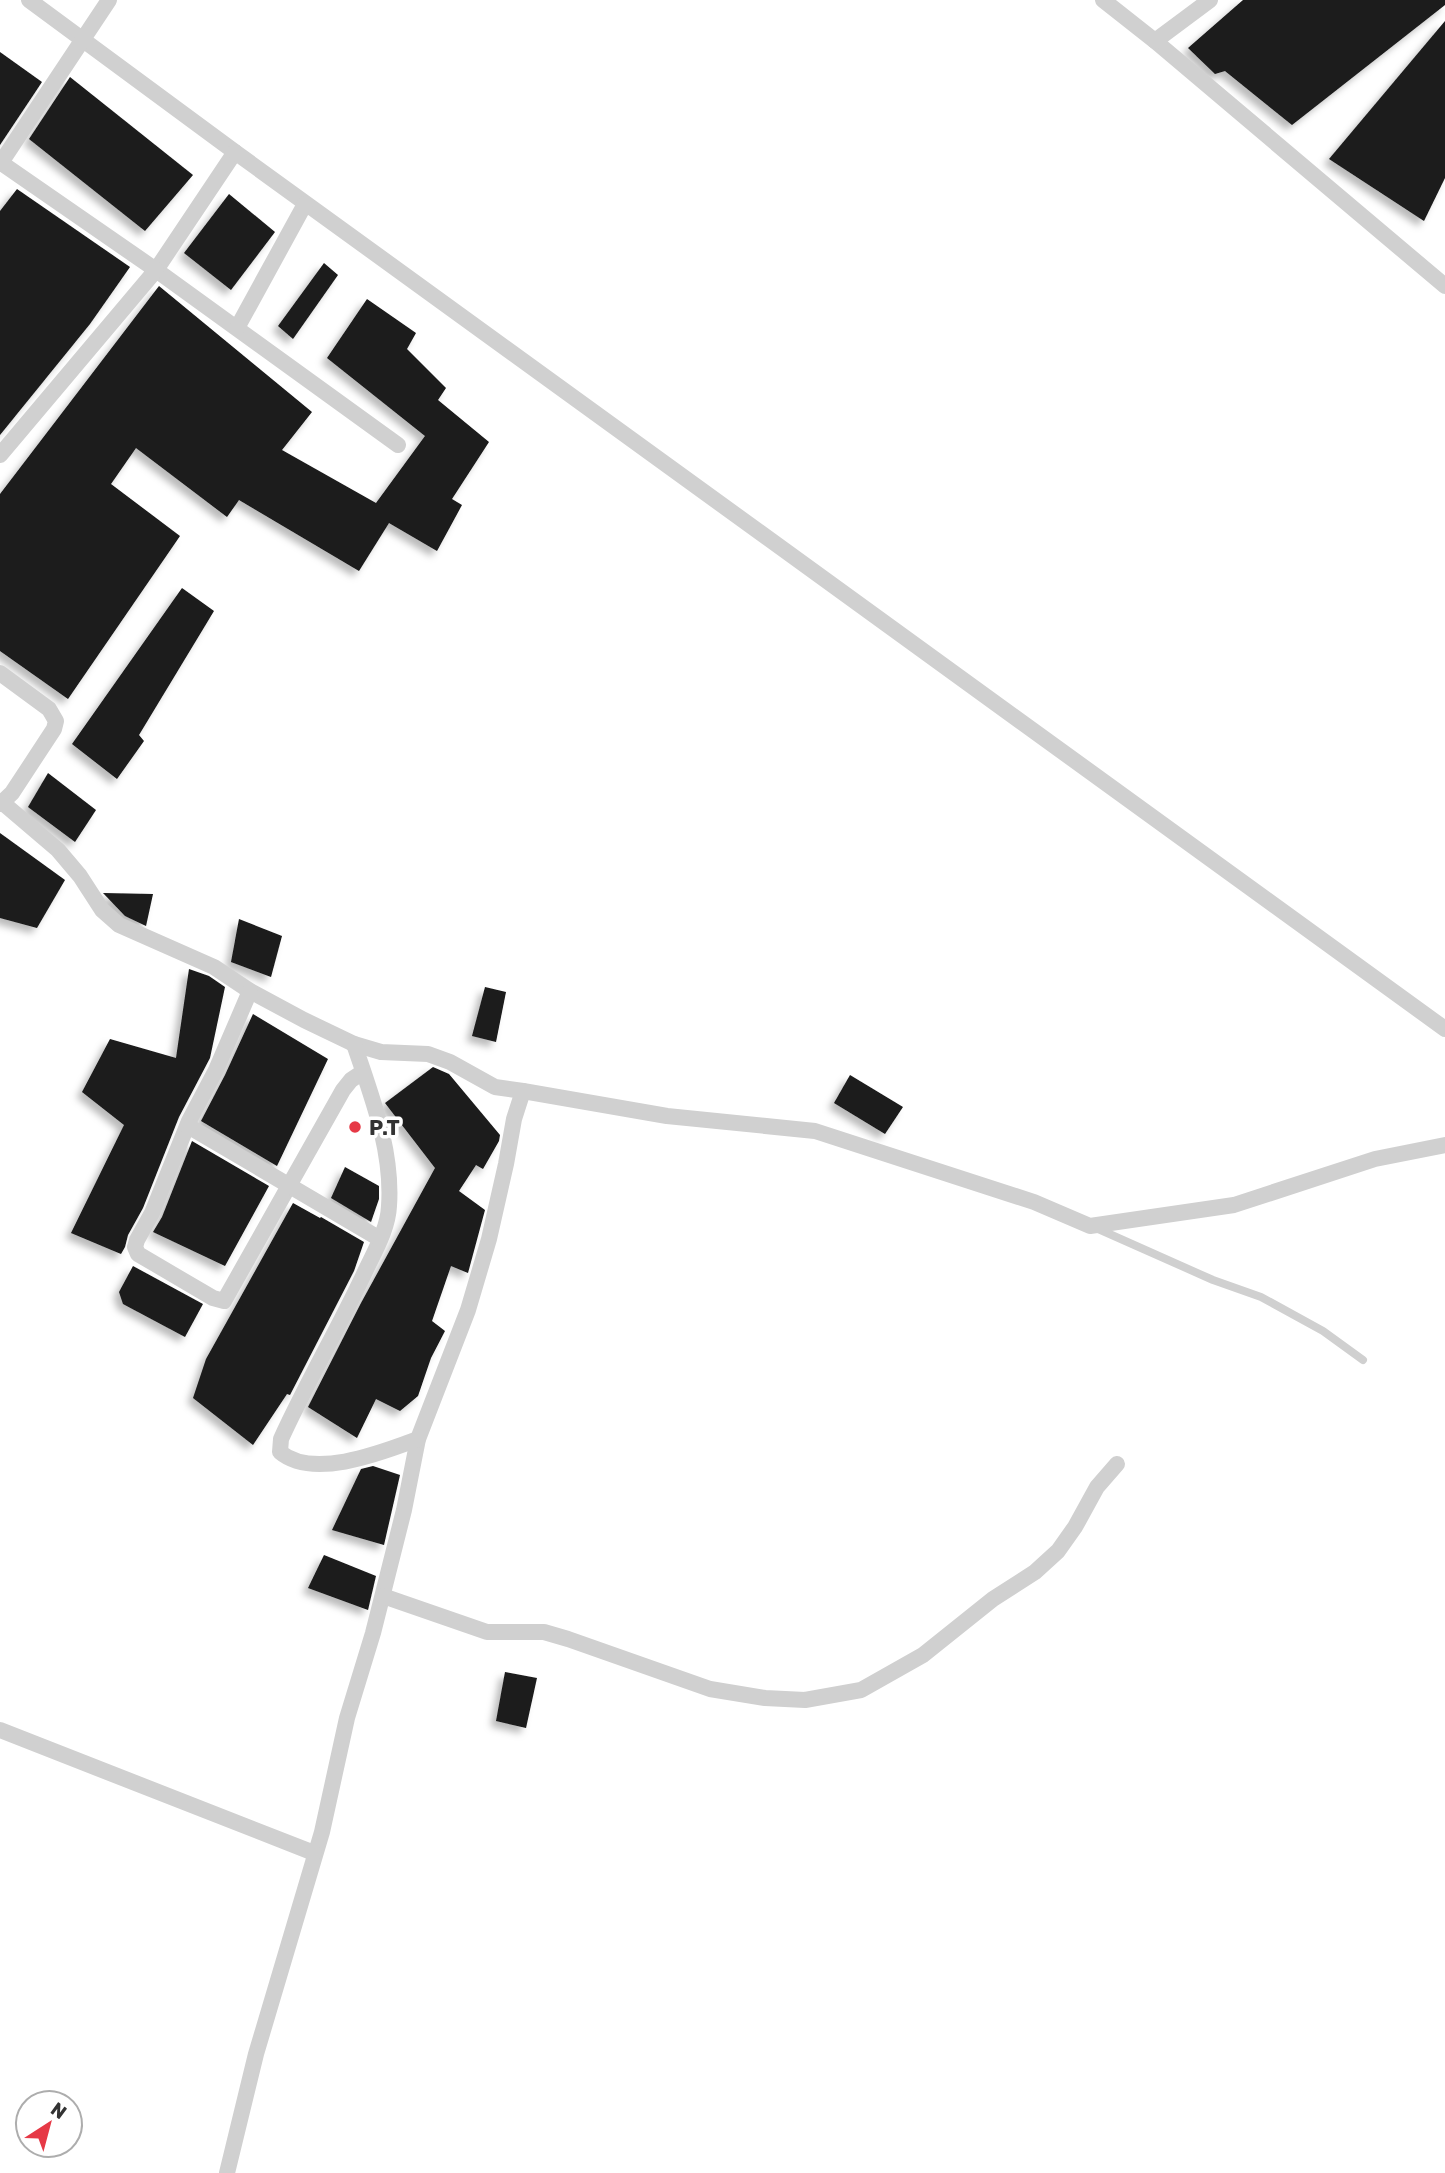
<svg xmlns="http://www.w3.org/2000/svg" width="1445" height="2173" font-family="Rubik,sans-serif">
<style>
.building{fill:#1a1a1a;filter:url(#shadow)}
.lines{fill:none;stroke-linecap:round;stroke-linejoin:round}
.lane{stroke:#d0d0d0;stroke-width:8}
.street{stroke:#d0d0d0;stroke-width:16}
.poi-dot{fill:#e63946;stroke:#fff;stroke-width:2.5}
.labels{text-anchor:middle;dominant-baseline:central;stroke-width:7;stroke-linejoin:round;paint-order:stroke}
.poi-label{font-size:21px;font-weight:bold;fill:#333;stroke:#fff;text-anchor:start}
</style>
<defs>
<filter id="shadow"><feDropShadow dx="-5.5" dy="5.5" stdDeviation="3.5" flood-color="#0004"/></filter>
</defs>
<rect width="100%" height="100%" fill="#fff"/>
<g class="building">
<polygon points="1243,0 1445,0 1445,5 1292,125 1225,71 1215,74 1188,48"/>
<polygon points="1445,21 1445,178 1424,221 1329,159"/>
<polygon points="0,52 42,82 0,145"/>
<polygon points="70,77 193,175 145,231 29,139"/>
<polygon points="17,189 130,267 90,324 0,435 0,211"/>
<polygon points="229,194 275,232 231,290 184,253"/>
<polygon points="324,263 338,275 293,339 278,326"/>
<polygon points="159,286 312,412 282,450 376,503 425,436 327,358 367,299 416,333 407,349 446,388 438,400 489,442 452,499 462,505 437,551 389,523 359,571 239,500 227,517 136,448 111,484 180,536 68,699 0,651 0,494"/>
<polygon points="182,588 214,611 139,735 144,741 117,779 72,744"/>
<polygon points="48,773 96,810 75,842 28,807"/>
<polygon points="0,833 65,880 37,928 0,918"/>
<polygon points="103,893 153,894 146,926 125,916"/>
<polygon points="239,919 282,936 271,977 231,962"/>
<polygon points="189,969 209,976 225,987 210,1058 179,1117 143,1208 128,1235 125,1247 121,1254 71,1233 124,1125 82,1092 110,1039 176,1058"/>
<polygon points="485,987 506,992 496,1042 472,1036"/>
<polygon points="253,1014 328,1059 277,1166 201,1121 225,1075"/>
<polygon points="433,1067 449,1074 500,1135 499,1141 483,1169 476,1165 459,1191 485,1210 468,1273 451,1266 432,1321 445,1331 431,1358 418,1396 400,1411 376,1399 357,1438 308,1407 361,1303 435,1168 385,1103"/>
<polygon points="850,1075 903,1107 885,1134 834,1103"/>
<polygon points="192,1141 269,1186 225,1266 153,1232 162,1217"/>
<polygon points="345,1167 379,1186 379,1199 371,1222 331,1198"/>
<polygon points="293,1203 320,1218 321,1217 364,1242 354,1271 290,1395 287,1394 253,1445 193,1398 206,1359"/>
<polygon points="133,1266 203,1304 185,1337 123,1304 119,1292"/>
<polygon points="373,1466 400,1475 384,1545 332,1530 361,1469"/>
<polygon points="324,1555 376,1576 368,1610 308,1588"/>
<polygon points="505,1672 537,1678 526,1728 496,1721"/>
</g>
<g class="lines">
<polyline class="lane" points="1096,1228 1213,1280 1261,1297 1323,1331 1363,1360"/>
<g class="street">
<polyline points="29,0 235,152 156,270 398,445"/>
<polyline points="1103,0 1155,41 1445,286"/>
<polyline points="1155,41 1210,0"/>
<polyline points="235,152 1445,1029"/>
<polyline points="0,162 156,270 0,455"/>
<polyline points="0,164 109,0"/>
<polyline points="237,328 305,204"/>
<polyline points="0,673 49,709 56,721 54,729 12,793 0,804"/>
<polyline points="3,803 58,850 80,876 102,910 119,925 214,967 250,991 304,1020 354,1044 381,1052 428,1054 450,1062 495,1087 523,1091 514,1119 506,1164 489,1239 468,1310 418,1439 404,1510 373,1633 347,1718 322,1832 256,2054 227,2173"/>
<polyline points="250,991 216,1070 189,1121 152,1213 137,1240 135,1247 138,1254 213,1298 224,1301 343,1090 351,1080 363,1072"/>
<path d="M354 1044C371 1095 393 1150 389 1206 388 1230 373 1254 363 1276 337 1331 306 1384 281 1439L280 1452C313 1480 383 1452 418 1439"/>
<polyline points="523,1091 667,1116 815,1131 1034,1202 1090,1226 1234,1205 1375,1159 1445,1145"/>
<polyline points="188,1126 380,1239"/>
<polyline points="383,1596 487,1632 544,1632 568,1639 710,1689 765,1698 805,1700 861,1690 923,1655 993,1599 1035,1572 1058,1551 1075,1527 1097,1487 1117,1464"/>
<polyline points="0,1730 314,1853"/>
</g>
</g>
<circle class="poi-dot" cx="355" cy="1127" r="7"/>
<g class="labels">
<g class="poi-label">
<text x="369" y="1127">P.T</text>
</g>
</g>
<g transform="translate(49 2124) rotate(36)"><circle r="33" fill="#ffffff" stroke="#adadad" stroke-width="2"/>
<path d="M0-5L12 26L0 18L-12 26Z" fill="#e63946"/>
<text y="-10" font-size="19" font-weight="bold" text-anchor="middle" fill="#333333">N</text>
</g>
</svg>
